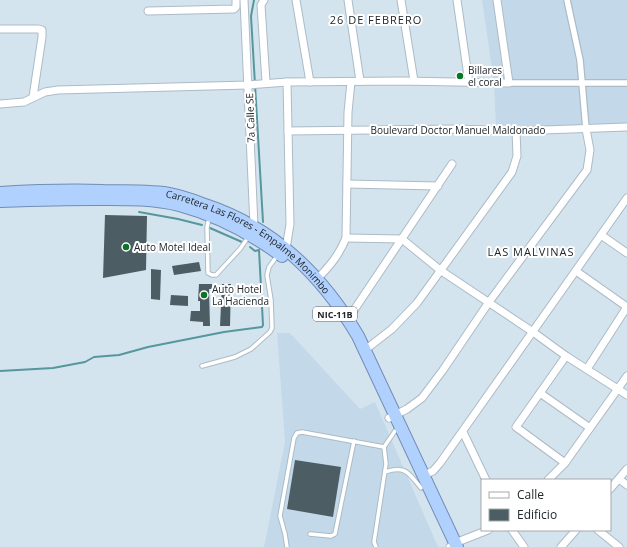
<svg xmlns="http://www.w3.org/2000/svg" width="627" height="547" font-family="'Open Sans',sans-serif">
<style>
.built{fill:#c3d9e9}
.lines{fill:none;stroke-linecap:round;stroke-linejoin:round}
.stream{stroke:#55979c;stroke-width:2}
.building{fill:#4c5d63}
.service-casing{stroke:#acbbc6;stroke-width:5.5}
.pedestrian-casing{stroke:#acbbc6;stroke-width:8}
.minor-casing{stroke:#acbbc6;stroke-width:9}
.trunk-casing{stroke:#718db4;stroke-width:14}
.service{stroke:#fff;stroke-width:3.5}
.pedestrian{stroke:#fff;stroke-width:5.5}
.minor{stroke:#fff;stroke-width:7}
.trunk{stroke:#b0d0fe;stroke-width:12}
.poi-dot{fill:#0b7527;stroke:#fff;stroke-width:1.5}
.labels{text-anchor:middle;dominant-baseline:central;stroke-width:4;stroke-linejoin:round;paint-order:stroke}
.shield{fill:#fff;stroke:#63676a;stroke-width:1}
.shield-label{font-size:9px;font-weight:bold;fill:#20262a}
.poi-label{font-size:10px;fill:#20262a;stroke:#fff;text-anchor:start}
.street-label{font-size:10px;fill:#20262a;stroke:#fff}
.neighbourhood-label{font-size:11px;letter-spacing:1px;fill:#20262a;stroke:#fff}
</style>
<rect width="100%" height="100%" fill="#d4e4ef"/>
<g class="built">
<polygon points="482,0 627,0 627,127 496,130 494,83"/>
<polygon points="277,333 290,333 360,409 375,402 438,547 264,547 285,442"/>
</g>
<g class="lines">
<g class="stream">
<polyline points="254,0 251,16 263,222"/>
<polyline points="139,212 178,219 202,225"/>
<polyline points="210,228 242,242"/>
<polyline points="0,371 53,368 85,362 94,357 119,355 148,347 224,332 262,327 263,325 259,250 255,251 250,247"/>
</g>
</g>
<g class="building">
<polygon points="105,215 147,216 146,270 103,278"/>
<polygon points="199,262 201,271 174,275 172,266"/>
<polygon points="151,269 161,270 160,300 151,299"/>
<polygon points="199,284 212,284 212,289 209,289 210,326 203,326 203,322 190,321 191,311 200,311 200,301 198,301"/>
<polygon points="222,284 231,284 230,326 220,326"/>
<polygon points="171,295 188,296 188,306 170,305"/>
<polygon points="295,460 341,467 333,517 287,509"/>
</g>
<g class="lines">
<defs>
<g id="service">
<polyline points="209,218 207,227 208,273 212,275 216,275 240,249 249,236"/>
<polyline points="202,366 235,357 251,349 270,332 272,328 271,300 267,275 269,267 277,256"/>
<path d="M385 472C405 465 409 473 421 488"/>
<polyline points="310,534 331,536 335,534 354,441"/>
<polyline points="287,547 285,534 280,516 294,438 297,433 302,432 384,447"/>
<polyline points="376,547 374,542 386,464 384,447 395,431"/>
</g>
<g id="pedestrian">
<polyline points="567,0 580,60 586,129"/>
<polyline points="509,83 627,83"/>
</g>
<g id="minor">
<polyline points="244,0 254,226 253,229"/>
<polyline points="264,0 261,5 266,82"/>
<polyline points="296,0 310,82"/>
<polyline points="348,0 360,81"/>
<polyline points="401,0 414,81"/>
<polyline points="457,0 469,83"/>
<polyline points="148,11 234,9 236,7 236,0"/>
<polyline points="0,29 38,29 42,30 42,37 33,97"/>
<polyline points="0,104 24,102 45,92 58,90 248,85 287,82 402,81 509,83 497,0"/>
<polyline points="288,131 457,129 516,131 627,127"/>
<polyline points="347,184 438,186"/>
<polyline points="601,235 627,253"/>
<polyline points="346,238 402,239 440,270 533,332 566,356 627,395"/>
<polyline points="286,249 290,224 287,82"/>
<polyline points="576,271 627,307"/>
<path d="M317 279C330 266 339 255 346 238L348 112 351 82"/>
<polyline points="348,319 452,164"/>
<polyline points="365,350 392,329 417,303 512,172 517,156 516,131"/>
<polyline points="587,369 627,307"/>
<polyline points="540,393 590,428"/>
<polyline points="389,418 407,409 422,398 443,370 489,302 587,170 590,150 586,129"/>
<polyline points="463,432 486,480"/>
<polyline points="565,463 516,427 566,356"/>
<polyline points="424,475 433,471 440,463 627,198"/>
<polyline points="619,479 627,485"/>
<polyline points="548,480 565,463 627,376"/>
<polyline points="610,489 627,469"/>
<polyline points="512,530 524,547"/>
<polyline points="598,530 619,547"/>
<polyline points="450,547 455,543 488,530"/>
<polyline points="561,547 576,530"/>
</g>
<g id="trunk">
<path id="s1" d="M0 193C34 191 69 190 103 191 123 191 144 191 164 193 178 195 192 200 205 205 274 228 321 274 358 336L457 547"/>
<path d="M0 201C31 200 63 199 94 199 122 199 151 198 179 205 216 215 251 233 282 256"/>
</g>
</defs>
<use href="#service" class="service-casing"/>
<use href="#pedestrian" class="pedestrian-casing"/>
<use href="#minor" class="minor-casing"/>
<use href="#trunk" class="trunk-casing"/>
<use href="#service" class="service"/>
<use href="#pedestrian" class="pedestrian"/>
<use href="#minor" class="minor"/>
<use href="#trunk" class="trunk"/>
</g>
<g class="poi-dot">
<circle cx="460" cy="76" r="4"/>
<circle cx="126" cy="247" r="4"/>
<circle cx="204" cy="295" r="4"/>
</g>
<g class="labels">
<rect class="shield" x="313" y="307" width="44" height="14" rx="3"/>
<g class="shield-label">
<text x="335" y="314">NIC-11B</text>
</g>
<g class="poi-label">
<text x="468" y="70">Billares<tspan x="468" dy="12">el coral</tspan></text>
<text x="134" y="247">Auto Motel Ideal</text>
<text x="212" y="289">Auto Hotel<tspan x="212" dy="12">La Hacienda</tspan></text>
</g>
<g class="street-label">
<text transform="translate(250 118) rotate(-92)">7a Calle SE</text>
<text x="458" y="130">Boulevard Doctor Manuel Maldonado</text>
<text stroke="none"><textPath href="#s1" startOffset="263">Carretera Las Flores - Empalme Monimbo</textPath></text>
</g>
<g class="neighbourhood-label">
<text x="376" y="19">26 DE FEBRERO</text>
<text x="531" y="251">LAS MALVINAS</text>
</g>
</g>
<rect x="481" y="479" width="130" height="52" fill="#ffffff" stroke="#a6a8aa"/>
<rect x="489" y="492" width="20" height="6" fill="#ffffff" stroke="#a6a8aa"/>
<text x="517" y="499" font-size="12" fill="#20262a">Calle</text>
<rect x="489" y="509" width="20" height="12" fill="#4c5d63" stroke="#a6a8aa"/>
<text x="517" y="519" font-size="12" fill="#20262a">Edificio</text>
</svg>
